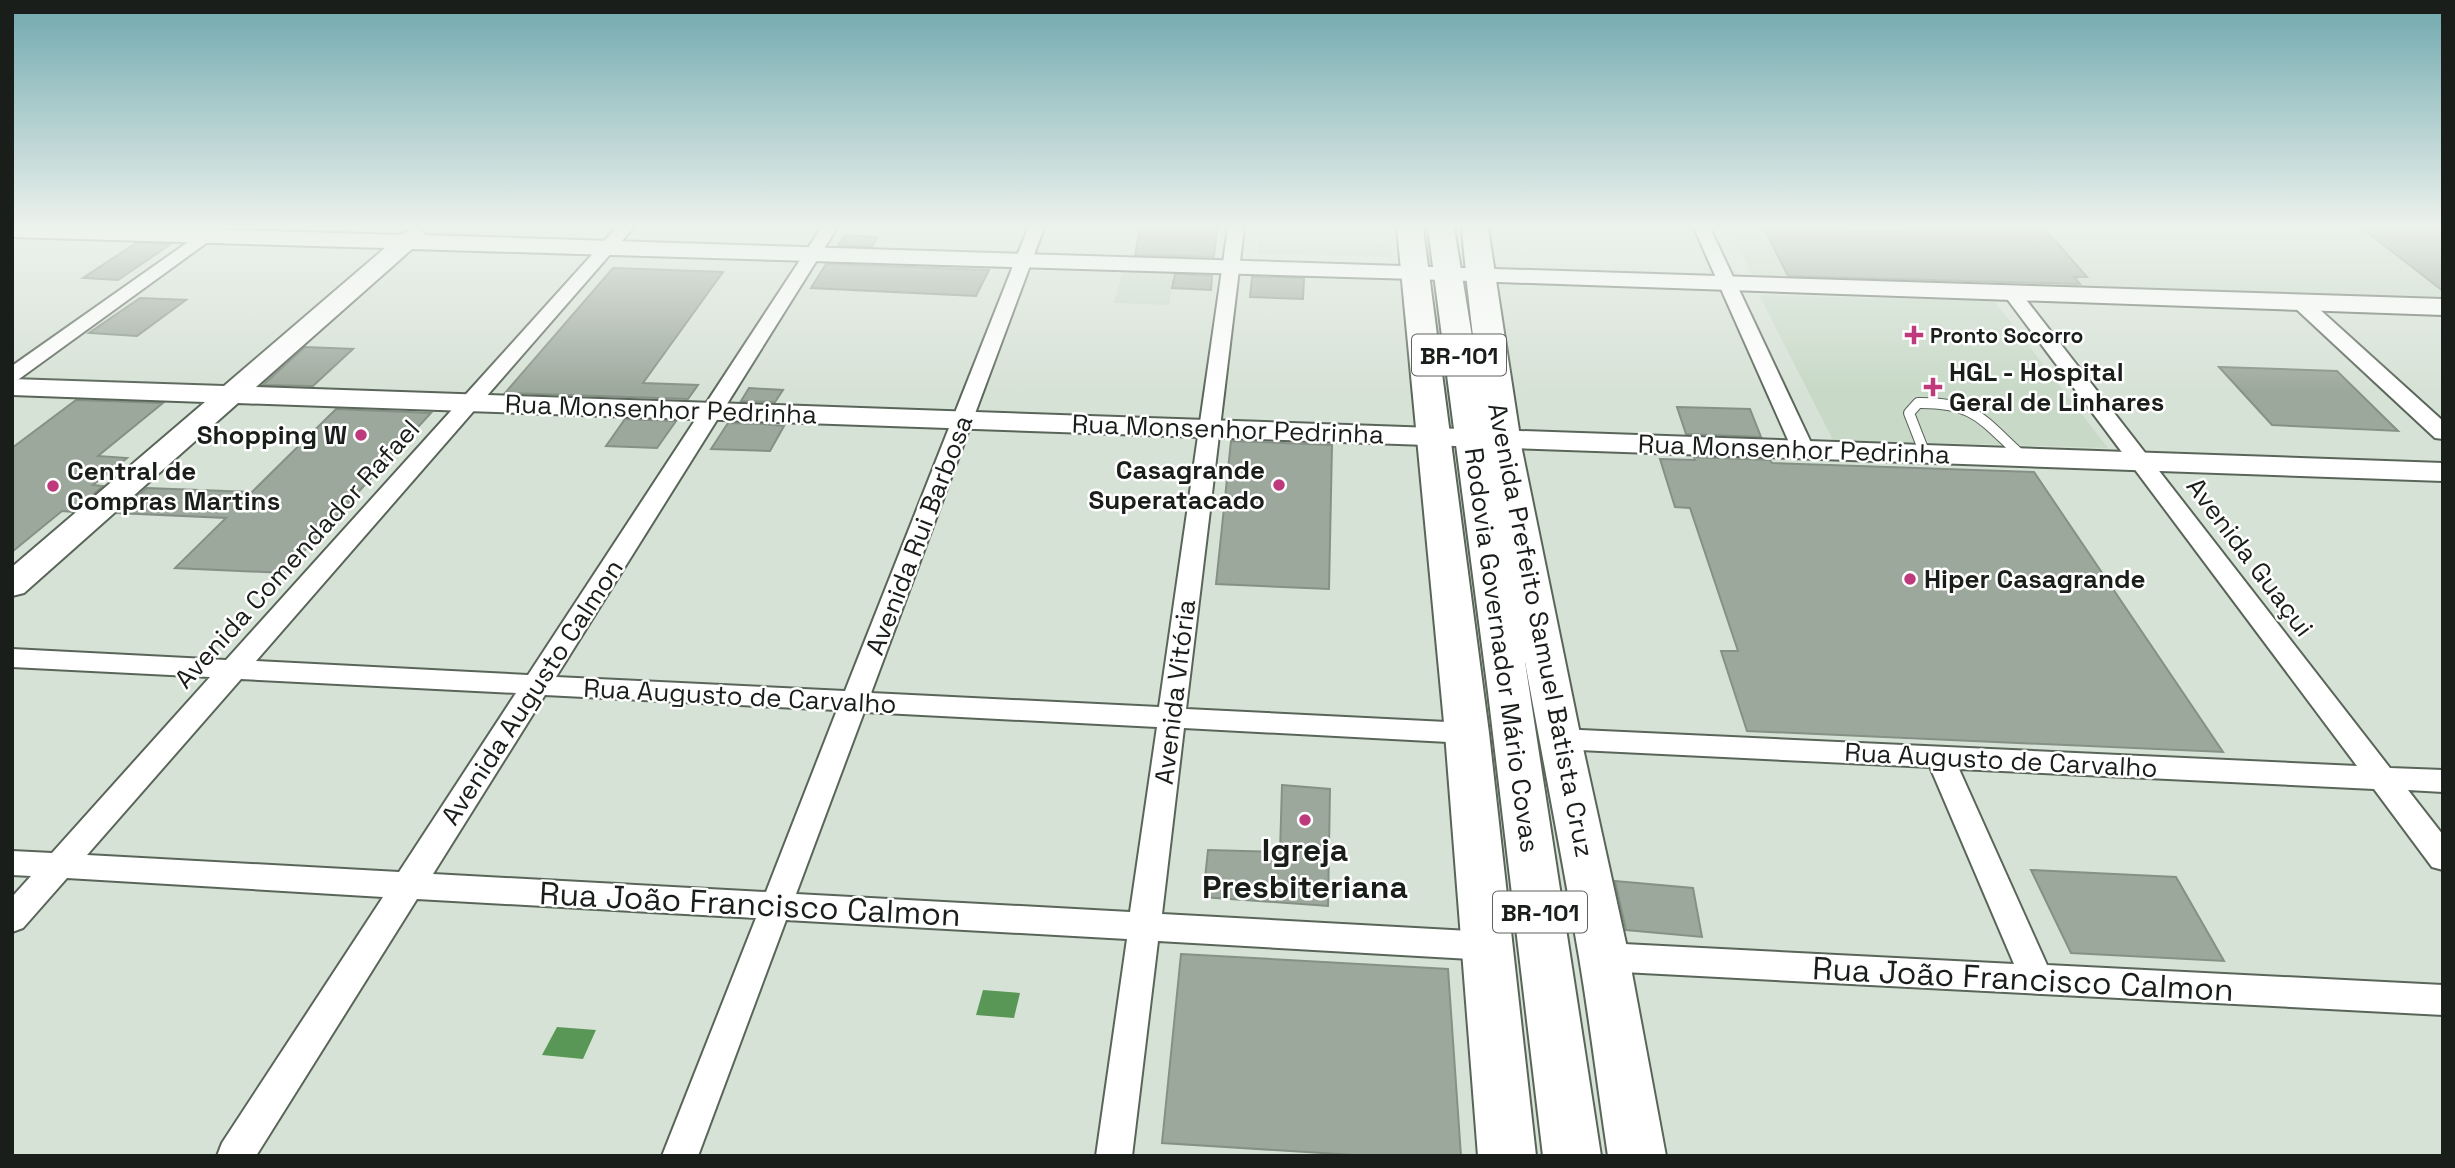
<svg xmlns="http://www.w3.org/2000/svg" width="2455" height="1168" font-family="'Space Grotesk',sans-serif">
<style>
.built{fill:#c8d9c7}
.water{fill:#599756}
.building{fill:#9da89c;stroke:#869185;stroke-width:2}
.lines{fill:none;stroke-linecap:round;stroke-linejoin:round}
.lane-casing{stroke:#5a6559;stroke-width:12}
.street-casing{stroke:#5a6559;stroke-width:4}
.secondary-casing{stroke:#5a6559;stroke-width:4}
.primary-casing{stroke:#5a6559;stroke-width:4}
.highway-casing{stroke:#5a6559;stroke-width:4}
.lane{stroke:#fff;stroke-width:10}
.street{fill:#fff;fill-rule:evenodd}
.secondary{fill:#fff;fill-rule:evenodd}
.primary{fill:#fff;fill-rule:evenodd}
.highway{fill:#fff;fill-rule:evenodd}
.poi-dot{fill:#bf3a7d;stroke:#fff;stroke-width:2.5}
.labels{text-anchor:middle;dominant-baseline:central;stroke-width:5;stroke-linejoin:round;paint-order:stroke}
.far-poi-label{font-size:21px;font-weight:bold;fill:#1a1e1a;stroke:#fff;text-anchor:start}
.shield{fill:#fff;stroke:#5f625f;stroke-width:2}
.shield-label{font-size:24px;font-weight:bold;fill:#1a1e1a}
.poi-label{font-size:26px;font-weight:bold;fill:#1a1e1a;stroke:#fff;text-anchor:start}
.street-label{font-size:26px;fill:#1a1e1a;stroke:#fff}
.near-poi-label{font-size:32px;font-weight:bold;fill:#1a1e1a;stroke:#fff}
.near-street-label{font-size:32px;fill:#1a1e1a;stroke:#fff}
</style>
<rect width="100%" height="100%" fill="#d7e2d6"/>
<g class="built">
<polygon points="1729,228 2362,228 2443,291 2443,299 1753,277"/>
<polygon points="1259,240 1391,243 1392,257 1258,254"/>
<polygon points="1123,269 1176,271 1169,305 1114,303"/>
<polygon points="1759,295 1994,301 2108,448 1833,440"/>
</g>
<g class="water">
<polygon points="983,990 1020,993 1014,1018 976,1015"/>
<polygon points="557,1027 596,1030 583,1059 542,1055"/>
</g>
<g class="building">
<polygon points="1140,228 1217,228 1214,257 1135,255"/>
<polygon points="1764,228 1901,231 1898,228 2044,228 2087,277 2074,277 2080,284 1788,276"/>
<polygon points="2362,228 2443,229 2443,291"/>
<polygon points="845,235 878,237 872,247 838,245"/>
<polygon points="136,243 171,244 118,280 83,278"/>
<polygon points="826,264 911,267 989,270 976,296 811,288"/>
<polygon points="613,268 723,272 643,383 698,385 688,399 505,393"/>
<polygon points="1175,274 1212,276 1211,290 1172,288"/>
<polygon points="1252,277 1304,278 1303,299 1250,297"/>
<polygon points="140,298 186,300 137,336 89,333"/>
<polygon points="305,347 353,349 313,386 263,385"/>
<polygon points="2219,367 2337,371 2398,431 2272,425"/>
<polygon points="749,388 783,390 775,402 741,401"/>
<polygon points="76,400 163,403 98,456 127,458 93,485 103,486 73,512 62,511 12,552 12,448"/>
<polygon points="1677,407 1750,409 1761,437 1686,434"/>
<polygon points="336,409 431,413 284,573 175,568 226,518 118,513 147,488 252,492"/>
<polygon points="625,419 673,421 676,421 657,448 606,446"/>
<polygon points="728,423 763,424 784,426 770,451 711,449"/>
<polygon points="1231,441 1332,445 1329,589 1216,584"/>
<polygon points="1694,457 1770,460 1772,463 2034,472 2223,752 1747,731 1721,651 1738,651 1690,508 1675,507 1660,459 1695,460"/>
<polygon points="1282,785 1330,789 1328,906 1203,897 1208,850 1280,852"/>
<polygon points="2031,870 2176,877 2224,961 2071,953"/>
<polygon points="1615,881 1693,888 1702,937 1626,930"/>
<polygon points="1181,954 1448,969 1461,1156 1370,1156 1162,1143"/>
</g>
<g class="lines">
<defs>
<path id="lane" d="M1925 454 1909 413 1918 403C1976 402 1983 421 2023 457"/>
<g id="street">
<polygon points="208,228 227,228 19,379 12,381 12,366"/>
<path d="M616 228H633L256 661 528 675 821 228H837L556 677 845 691 1028 228H1044L871 693 1159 707 1228 228H1244L1186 709 1467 723 1477 726 1481 733 1477 740 1467 743 1184 728 1162 914 1488 932 1499 936 1504 946 1499 956 1488 960 1158 941 1132 1156H1096L1127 939 786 920 698 1156H662L756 918 417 899 256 1156H217L222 1143 383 897 67 878 23 928 12 932V897L31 876 12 875V851L52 853 210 677 12 667V649L226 660ZM241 679 516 693 399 872 87 855ZM545 695 837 710 766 892 433 874ZM864 712 1157 727 1130 912 796 894Z"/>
<polygon points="1694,228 1710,228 1814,449 1811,454 1795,454 1792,449"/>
<polygon points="2011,286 2017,288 2390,768 2443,770 2443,792 2408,790 2443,835 2443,870 2432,867 2374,789 1959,769 2047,965 2443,985 2443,1015 1604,971 1593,967 1588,957 1593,947 1604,943 2014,964 1930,767 1559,749 1549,746 1545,739 1549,732 1559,729 2357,766 2005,296 2002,292"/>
<polygon points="2300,296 2307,298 2443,421 2443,439 2435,438 2293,306 2291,302"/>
</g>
<polygon id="secondary" points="12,228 170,228 400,235 414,228 422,230 425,235 2443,299 2443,315 1415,279 412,249 256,387 2443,463 2443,481 238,403 24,593 12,596 12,567 205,402 12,395 12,379 224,386 385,248 12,237"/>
<g id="primary">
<polygon points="1397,228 1423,228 1489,733 1536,1156 1478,1156 1445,733"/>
<path d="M1462 228H1488L1522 450 1581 739 1629 957 1666 1156H1608C1598 1090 1590 1023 1579 957 1538 715 1482 474 1462 228Z"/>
</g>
<polygon id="highway" points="1428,228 1454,228 1512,577 1514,572 1528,568 1542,572 1547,581 1531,652 1525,662 1601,1156 1543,1156 1488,692"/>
</defs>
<use href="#lane" class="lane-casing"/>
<use href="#street" class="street-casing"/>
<use href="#secondary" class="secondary-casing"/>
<use href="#primary" class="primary-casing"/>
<use href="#highway" class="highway-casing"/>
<use href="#lane" class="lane"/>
<use href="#street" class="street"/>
<use href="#secondary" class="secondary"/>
<use href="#primary" class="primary"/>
<use href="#highway" class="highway"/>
</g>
<linearGradient id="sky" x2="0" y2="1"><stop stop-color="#6fa8ae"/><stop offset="0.58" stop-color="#edf2ed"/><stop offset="1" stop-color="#edf2ed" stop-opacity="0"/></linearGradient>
<rect width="2455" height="391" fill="url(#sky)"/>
<g class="poi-dot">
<path d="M1910.5 324.5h7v7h7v7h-7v7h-7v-7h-7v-7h7z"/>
<path d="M1929.5 376.5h7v7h7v7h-7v7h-7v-7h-7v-7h7z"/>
<circle cx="361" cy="435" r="7"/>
<circle cx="1279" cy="485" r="7"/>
<circle cx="53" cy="486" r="7"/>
<circle cx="1910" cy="579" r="7"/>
<circle cx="1305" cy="820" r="7"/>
</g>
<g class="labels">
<g class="far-poi-label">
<text x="1930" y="335">Pronto Socorro</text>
</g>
<g class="shield">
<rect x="1412" y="334.5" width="94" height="41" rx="5"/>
<rect x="1493" y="891.5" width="94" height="41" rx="5"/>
</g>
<g class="shield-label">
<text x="1459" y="355">BR-101</text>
<text x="1540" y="912">BR-101</text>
</g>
<g class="poi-label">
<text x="1949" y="372">HGL - Hospital<tspan x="1949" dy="30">Geral de Linhares</tspan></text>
<text x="347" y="435" text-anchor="end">Shopping W</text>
<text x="1265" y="470" text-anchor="end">Casagrande<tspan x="1265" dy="30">Superatacado</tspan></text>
<text x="67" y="471">Central de<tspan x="67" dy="30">Compras Martins</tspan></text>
<text x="1924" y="579">Hiper Casagrande</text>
</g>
<g class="street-label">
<text transform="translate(661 409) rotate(2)">Rua Monsenhor Pedrinha</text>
<text transform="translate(1228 429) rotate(2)">Rua Monsenhor Pedrinha</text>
<text transform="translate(1794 449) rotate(2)">Rua Monsenhor Pedrinha</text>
<text transform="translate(919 535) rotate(-69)">Avenida Rui Barbosa</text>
<text transform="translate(297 554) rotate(-48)">Avenida Comendador Rafael</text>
<text transform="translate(2250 557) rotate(53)">Avenida Guaçui</text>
<text transform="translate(1541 630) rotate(79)">Avenida Prefeito Samuel Batista Cruz</text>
<text transform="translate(1502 650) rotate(82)">Rodovia Governador Mário Covas</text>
<text transform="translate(532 692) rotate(-57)">Avenida Augusto Calmon</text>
<text transform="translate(1175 692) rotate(-83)">Avenida Vitória</text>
<text transform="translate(740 696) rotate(3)">Rua Augusto de Carvalho</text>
<text transform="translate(2001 760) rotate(3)">Rua Augusto de Carvalho</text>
</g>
<g class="near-poi-label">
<text x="1305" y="850">Igreja<tspan x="1305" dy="37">Presbiteriana</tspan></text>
</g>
<g class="near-street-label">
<text transform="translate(750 904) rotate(3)">Rua João Francisco Calmon</text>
<text transform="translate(2023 979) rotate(3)">Rua João Francisco Calmon</text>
</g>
</g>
<rect width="2455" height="1168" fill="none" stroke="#1a1e1a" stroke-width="28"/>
</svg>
